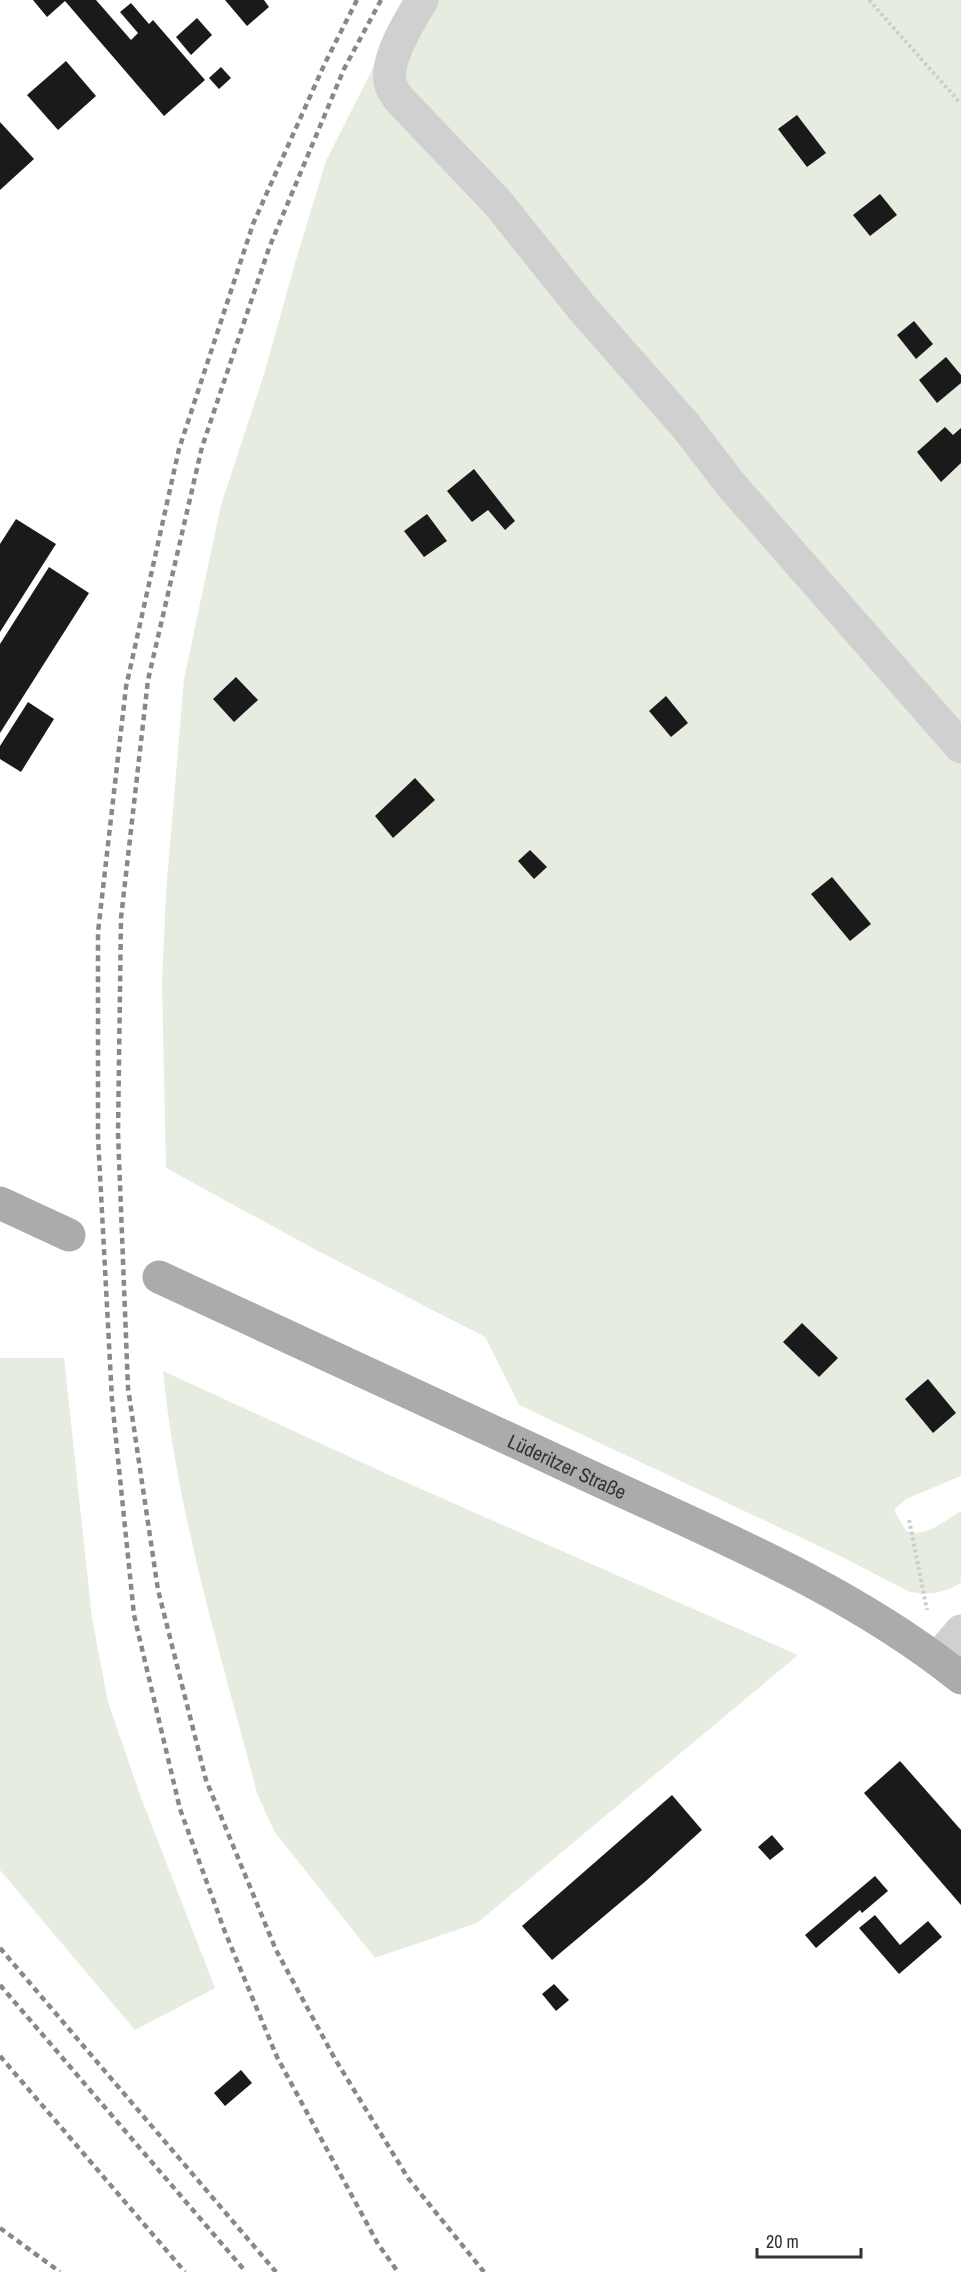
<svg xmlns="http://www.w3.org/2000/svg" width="961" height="2272" font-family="'Archivo Narrow',sans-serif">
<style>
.green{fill:#e6ecdf}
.building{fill:#1a1a1a}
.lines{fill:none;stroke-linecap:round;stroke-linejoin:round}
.path{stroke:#cdcdcd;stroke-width:4;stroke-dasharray:3 3;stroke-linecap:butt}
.minor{stroke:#d0d0d0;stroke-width:33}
.major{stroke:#ababab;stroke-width:33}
.rail{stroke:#888;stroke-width:4.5;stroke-dasharray:6 4.5;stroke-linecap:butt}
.labels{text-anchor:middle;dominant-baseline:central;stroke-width:6;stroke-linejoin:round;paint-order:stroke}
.street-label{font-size:20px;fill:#333;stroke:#fff}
</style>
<rect width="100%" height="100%" fill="#fff"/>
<g class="green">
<polygon points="431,0 961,0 961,734 415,103 399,66"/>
<path d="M389 36 384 61 442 156 961 760V1476L906 1499 894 1510 906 1531C926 1538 944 1521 961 1511V1583C944 1593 930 1595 910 1592L838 1555 519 1405 485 1337 318 1251 166 1168 162 982 166 893 184 679 221 505 265 371 295 263 326 161Z"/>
<polygon points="0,1358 64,1358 92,1618 108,1702 140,1795 215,1988 135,2030 0,1870"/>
<path d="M163 1371 387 1474 798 1655 477 1923 375 1958 274 1831 257 1793C221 1654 177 1515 163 1371Z"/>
</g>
<g class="building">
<polygon points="33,0 96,0 131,40 138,33 120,12 131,3 149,24 153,20 205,80 164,116 65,1 47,17"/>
<polygon points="225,0 264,0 269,7 247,26"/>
<polygon points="197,18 212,35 191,55 176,37"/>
<polygon points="66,61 96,96 58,130 27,95"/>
<polygon points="221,67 231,78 219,89 209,78"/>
<polygon points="797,115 826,153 807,167 778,129"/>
<polygon points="0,122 34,159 0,190"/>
<polygon points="880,194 897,215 870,236 853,215"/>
<polygon points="914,321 933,344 916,359 897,335"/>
<polygon points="946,357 961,375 961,383 937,403 919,380"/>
<polygon points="945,427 953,435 961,428 961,463 941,482 917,452"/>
<polygon points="474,469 515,521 505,530 488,510 472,522 447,491"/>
<polygon points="427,514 447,541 424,557 404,531"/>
<polygon points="16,519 56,544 0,632 0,544"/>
<polygon points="49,567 89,593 0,733 0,644"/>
<polygon points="236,677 258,700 234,722 213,699"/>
<polygon points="666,696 688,723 671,737 649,711"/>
<polygon points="28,702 54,719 21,772 0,759 0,746"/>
<polygon points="415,778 435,800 393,838 375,816"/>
<polygon points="530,850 547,867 534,879 518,861"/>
<polygon points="832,877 871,924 850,941 811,894"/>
<polygon points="802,1323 838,1358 819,1377 783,1342"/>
<polygon points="928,1379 956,1413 933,1433 905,1399"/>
<polygon points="900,1761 961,1830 961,1905 864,1793"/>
<polygon points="672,1795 702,1830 647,1880 552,1960 522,1926"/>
<polygon points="772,1835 784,1849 770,1860 758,1847"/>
<polygon points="875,1876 888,1891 862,1913 860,1910 816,1948 805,1935"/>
<polygon points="875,1915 900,1945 928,1921 942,1937 899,1974 859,1928"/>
<polygon points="554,1984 569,2000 556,2011 542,1994"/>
<polygon points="241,2070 252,2083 225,2106 214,2093"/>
</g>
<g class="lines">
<g class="path">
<polyline points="869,0 961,104"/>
<polyline points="909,1520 927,1610"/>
</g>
<g class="minor">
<path d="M422 0C410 20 386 58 390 81 390 87 395 93 398 98L497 202 582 308 685 425 732 486 961 747"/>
<polyline points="937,1659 961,1631"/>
</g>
<g class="major">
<polyline points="0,1203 69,1235"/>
<path id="s1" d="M159 1277C306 1345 453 1413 600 1481 724 1538 854 1592 961 1678"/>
</g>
<g class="rail">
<polyline points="357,0 325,63 253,224 179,449 126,687 98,932 98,1137 112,1400 134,1615 180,1809 225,1932 277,2057 378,2244 398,2272"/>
<polyline points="381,0 344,69 269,248 202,447 148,680 121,918 118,1133 128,1388 158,1590 206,1780 276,1950 335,2059 408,2178 484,2272"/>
<polyline points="0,1948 276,2272"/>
<polyline points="0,1985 246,2272"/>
<polyline points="0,2056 185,2272"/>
<polyline points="0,2228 60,2272"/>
</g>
</g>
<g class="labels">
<g class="street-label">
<text stroke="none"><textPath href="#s1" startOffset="450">Lüderitzer Straße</textPath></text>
</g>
</g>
<path d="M757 2248v9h104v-9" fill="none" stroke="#333333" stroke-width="3"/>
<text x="766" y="2248" font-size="18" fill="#333333" stroke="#ffffff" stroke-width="4.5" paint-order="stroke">20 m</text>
</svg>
